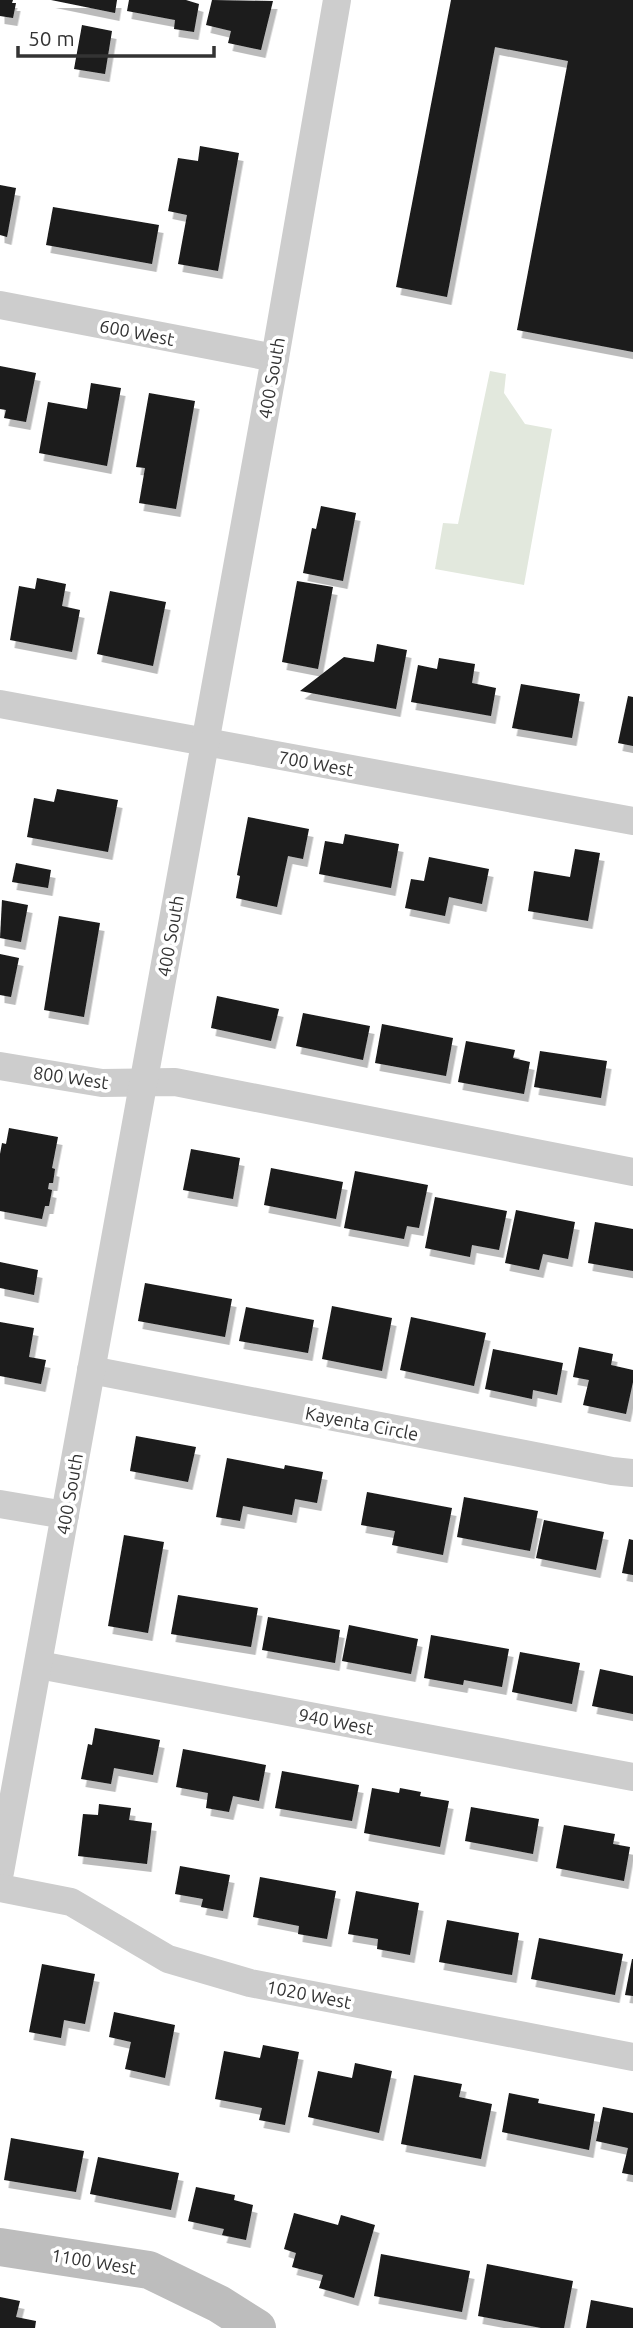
<svg xmlns="http://www.w3.org/2000/svg" width="633" height="2328" font-family="Ubuntu,sans-serif">
<style>
.green{fill:#e2e8dd}
.building{fill:#1a1a1a;filter:url(#shadow)}
.lines{fill:none;stroke-linecap:round;stroke-linejoin:round}
.street{stroke:#cdcdcd;stroke-width:28}
.secondary{stroke:#bdbdbd;stroke-width:38}
.labels{text-anchor:middle;dominant-baseline:central;stroke-width:7;stroke-linejoin:round;paint-order:stroke}
.street-label{font-size:18px;fill:#333;stroke:#fff}
</style>
<defs>
<filter id="shadow"><feDropShadow dx="4.5" dy="8" stdDeviation="0" flood-color="#0004"/></filter>
</defs>
<rect width="100%" height="100%" fill="#fff"/>
<polygon class="green" points="490,371 506,374 504,393 525,424 552,429 524,585 435,569 443,523 458,524"/>
<g class="building">
<polygon points="0,0 13,0 12,3 16,3 13,18 0,16"/>
<polygon points="51,0 117,0 115,13"/>
<polygon points="129,0 186,0 199,4 194,32 174,29 175,20 127,11"/>
<polygon points="212,0 273,1 261,50 228,43 231,31 206,25"/>
<polygon points="451,0 633,0 633,352 517,330 568,61 495,47 447,297 396,287"/>
<polygon points="82,25 112,31 105,74 74,69"/>
<polygon points="200,146 239,153 218,271 178,264 187,215 168,211 178,158 198,161"/>
<polygon points="0,185 16,188 7,237 0,235"/>
<polygon points="53,207 159,225 152,264 46,245"/>
<polygon points="0,366 36,373 26,422 4,418 6,410 0,409"/>
<polygon points="91,383 121,388 107,466 39,453 48,402 87,409"/>
<polygon points="149,393 195,401 176,509 139,503 145,468 136,467"/>
<polygon points="321,506 356,513 343,581 303,573 312,528 316,529"/>
<polygon points="37,578 66,584 62,606 80,610 72,652 10,640 19,586 35,589"/>
<polygon points="297,581 333,587 318,669 282,662"/>
<polygon points="110,591 166,602 153,666 97,654"/>
<polygon points="377,644 407,650 396,709 300,691 344,657 374,662"/>
<polygon points="439,658 475,664 472,683 496,688 491,716 411,702 418,665 437,669"/>
<polygon points="521,684 580,694 572,738 512,728"/>
<polygon points="628,696 633,697 633,746 618,743"/>
<polygon points="57,789 118,800 108,852 27,837 34,798 54,802"/>
<polygon points="248,817 309,829 303,859 288,856 277,907 236,898 240,876 237,875"/>
<polygon points="345,834 399,844 391,888 319,874 325,841 343,844"/>
<polygon points="575,849 600,853 588,921 528,911 534,871 570,877"/>
<polygon points="429,857 489,869 482,904 449,897 445,916 405,908 411,879 424,881"/>
<polygon points="16,863 51,870 48,888 12,882"/>
<polygon points="2,900 28,905 21,942 0,938"/>
<polygon points="59,916 100,923 84,1017 44,1010"/>
<polygon points="0,954 19,958 11,997 0,995"/>
<polygon points="217,996 279,1009 271,1041 211,1028"/>
<polygon points="303,1013 370,1026 363,1060 296,1046"/>
<polygon points="382,1024 453,1038 446,1076 375,1063"/>
<polygon points="466,1041 515,1050 513,1058 530,1062 524,1094 458,1082"/>
<polygon points="540,1051 607,1061 601,1098 534,1087"/>
<polygon points="9,1128 58,1137 52,1168 55,1169 53,1183 49,1183 48,1189 52,1190 49,1206 45,1206 42,1219 0,1211 0,1154 2,1143 6,1144"/>
<polygon points="191,1149 240,1158 233,1199 183,1190"/>
<polygon points="271,1168 343,1182 336,1219 264,1205"/>
<polygon points="355,1171 428,1185 419,1228 407,1226 404,1239 344,1228"/>
<polygon points="435,1197 507,1211 499,1250 472,1245 470,1257 425,1248"/>
<polygon points="516,1210 575,1222 568,1259 543,1254 539,1270 505,1263"/>
<polygon points="595,1222 633,1229 633,1271 588,1263"/>
<polygon points="0,1262 38,1270 34,1295 0,1288"/>
<polygon points="145,1283 232,1299 225,1337 138,1321"/>
<polygon points="332,1306 392,1318 382,1371 322,1359"/>
<polygon points="246,1307 314,1320 308,1353 239,1341"/>
<polygon points="411,1317 486,1333 474,1386 400,1370"/>
<polygon points="0,1322 34,1328 29,1357 46,1360 41,1384 0,1376"/>
<polygon points="579,1347 613,1354 611,1365 633,1370 633,1382 626,1414 583,1405 589,1380 573,1377"/>
<polygon points="493,1349 563,1363 557,1395 533,1390 532,1399 485,1389"/>
<polygon points="136,1436 196,1447 188,1482 130,1471"/>
<polygon points="227,1458 284,1469 285,1465 323,1472 317,1503 295,1499 292,1515 243,1506 240,1521 216,1517"/>
<polygon points="367,1492 452,1508 443,1555 392,1545 395,1531 361,1525"/>
<polygon points="464,1497 538,1511 530,1551 457,1537"/>
<polygon points="544,1520 604,1532 596,1570 536,1558"/>
<polygon points="124,1535 164,1542 148,1633 108,1626"/>
<polygon points="629,1539 633,1540 633,1575 622,1573"/>
<polygon points="178,1595 258,1608 251,1647 171,1634"/>
<polygon points="268,1617 340,1630 335,1663 262,1650"/>
<polygon points="349,1625 418,1639 411,1674 342,1661"/>
<polygon points="431,1635 509,1649 502,1687 464,1680 463,1685 424,1678"/>
<polygon points="520,1652 580,1663 572,1704 512,1692"/>
<polygon points="600,1669 633,1676 633,1714 592,1706"/>
<polygon points="95,1728 160,1740 153,1775 114,1768 111,1784 81,1779 88,1744 92,1745"/>
<polygon points="183,1749 266,1765 259,1801 233,1796 229,1812 206,1808 208,1793 176,1787"/>
<polygon points="282,1771 359,1785 352,1821 275,1808"/>
<polygon points="372,1788 399,1793 400,1788 421,1792 420,1796 449,1801 440,1847 364,1833"/>
<polygon points="99,1804 131,1808 129,1820 152,1823 147,1864 78,1856 83,1814 98,1815"/>
<polygon points="471,1807 539,1819 533,1854 465,1841"/>
<polygon points="564,1825 615,1834 613,1844 630,1847 624,1881 556,1868"/>
<polygon points="180,1866 230,1875 223,1911 201,1907 203,1899 175,1894"/>
<polygon points="260,1877 336,1891 327,1939 298,1934 299,1926 253,1917"/>
<polygon points="356,1891 419,1903 410,1955 377,1949 378,1939 348,1934"/>
<polygon points="447,1920 519,1933 512,1975 439,1962"/>
<polygon points="539,1938 623,1954 615,1995 531,1979"/>
<polygon points="632,1959 633,1959 633,1996 625,1995"/>
<polygon points="42,1964 95,1974 85,2024 64,2020 61,2038 29,2032"/>
<polygon points="114,2012 175,2025 165,2078 125,2069 131,2042 109,2037"/>
<polygon points="263,2045 299,2052 285,2125 259,2120 262,2108 215,2099 224,2051 260,2058"/>
<polygon points="355,2063 392,2071 379,2133 308,2117 318,2071 352,2078"/>
<polygon points="414,2075 462,2084 459,2097 492,2104 481,2159 401,2144"/>
<polygon points="509,2093 539,2099 538,2103 595,2114 589,2150 502,2132"/>
<polygon points="603,2107 633,2113 633,2175 622,2173 628,2148 596,2141"/>
<polygon points="11,2138 84,2151 76,2192 4,2180"/>
<polygon points="98,2157 179,2173 171,2210 90,2194"/>
<polygon points="196,2187 235,2195 234,2200 253,2205 246,2240 222,2235 224,2229 188,2221"/>
<polygon points="294,2213 338,2225 341,2215 375,2225 354,2298 319,2288 323,2275 292,2267 296,2253 284,2249"/>
<polygon points="381,2254 470,2271 462,2312 374,2296"/>
<polygon points="487,2264 573,2281 564,2328 541,2328 478,2316"/>
<polygon points="0,2297 20,2301 16,2317 36,2321 35,2328 0,2328"/>
<polygon points="591,2300 633,2308 633,2328 586,2328"/>
</g>
<g class="lines">
<g class="street">
<polyline points="0,305 275,358"/>
<polyline points="0,704 633,821"/>
<polyline points="0,1066 102,1083 175,1082 633,1172"/>
<polyline points="91,1370 612,1471 633,1473"/>
<polyline points="0,1504 65,1515"/>
<polyline points="39,1665 633,1777"/>
<polyline points="0,1872 275,358 337,0"/>
<polyline points="0,1888 71,1902 168,1959 250,1983 633,2057"/>
</g>
<polyline class="secondary" points="0,2247 149,2270 219,2304 257,2328"/>
</g>
<g class="labels">
<g class="street-label">
<text transform="translate(137 332) rotate(11)">600 West</text>
<text transform="translate(271 378) rotate(-80)">400 South</text>
<text transform="translate(316 763) rotate(10)">700 West</text>
<text transform="translate(170 936) rotate(-80)">400 South</text>
<text transform="translate(71 1077) rotate(8)">800 West</text>
<text transform="translate(362 1423) rotate(11)">Kayenta Circle</text>
<text transform="translate(69 1494) rotate(-80)">400 South</text>
<text transform="translate(336 1721) rotate(11)">940 West</text>
<text transform="translate(309 1994) rotate(11)">1020 West</text>
<text transform="translate(94 2261) rotate(9)">1100 West</text>
</g>
</g>
<path d="M18 46v10h196v-10" fill="none" stroke="#333333" stroke-width="3.5"/>
<text x="28" y="46" font-size="21" fill="#333333" stroke="#ffffff" stroke-width="5" paint-order="stroke">50 m</text>
</svg>
